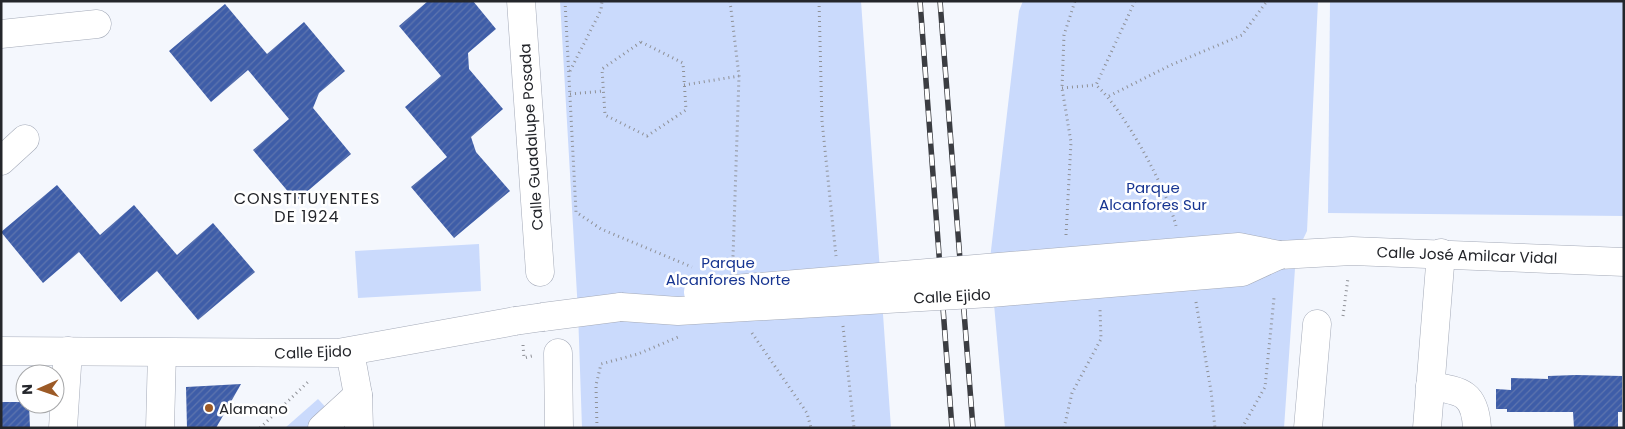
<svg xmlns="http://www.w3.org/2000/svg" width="1625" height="429" font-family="Poppins,sans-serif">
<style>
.green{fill:#cadafc}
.building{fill:url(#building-hatch)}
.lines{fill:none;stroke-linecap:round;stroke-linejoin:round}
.minor-casing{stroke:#a4aab8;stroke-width:29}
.path{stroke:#8f9197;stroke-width:3;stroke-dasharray:1 4;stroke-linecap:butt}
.minor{stroke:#fff;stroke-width:28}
.rail-casing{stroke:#3b3d42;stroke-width:5.5}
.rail{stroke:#fff;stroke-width:4;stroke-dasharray:11;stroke-linecap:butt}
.minor-bridge-casing{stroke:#a4aab8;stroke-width:29;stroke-linecap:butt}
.minor-bridge{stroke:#fff;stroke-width:28}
.poi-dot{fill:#9c5a26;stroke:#fff;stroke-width:2}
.labels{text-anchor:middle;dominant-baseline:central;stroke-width:5;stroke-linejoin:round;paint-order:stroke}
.street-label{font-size:15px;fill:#24262b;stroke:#fff}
.park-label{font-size:15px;fill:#173591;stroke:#fff}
.poi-label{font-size:15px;fill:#24262b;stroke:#fff;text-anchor:start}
.neighbourhood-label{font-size:16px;letter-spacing:1px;fill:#24262b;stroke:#fff}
</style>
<defs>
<pattern id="building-hatch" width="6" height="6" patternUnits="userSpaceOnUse" patternTransform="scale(1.25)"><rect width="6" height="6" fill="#3e5da8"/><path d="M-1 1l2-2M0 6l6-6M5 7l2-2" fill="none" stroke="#5e75ae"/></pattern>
</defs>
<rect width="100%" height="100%" fill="#f4f7fd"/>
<g class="green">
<polygon points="560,1 861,1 891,428 582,428 578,312"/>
<polygon points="1023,1 1318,1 1307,231 1296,254 1284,428 1005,428 990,259 1019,11"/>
<polygon points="1330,1 1624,1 1624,216 1328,213"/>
<polygon points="479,244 481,291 358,298 355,251"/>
<polygon points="318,399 331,413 315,428 285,428"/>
</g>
<g class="building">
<polygon points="428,1 473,1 496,29 468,53 469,69 503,109 471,137 476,152 510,191 454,238 411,187 447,157 405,107 441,76 399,26"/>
<polygon points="225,4 267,54 304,22 345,71 319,93 313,108 351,154 296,201 253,150 289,119 248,70 211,102 169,51"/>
<polygon points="57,185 100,235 134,205 177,255 213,223 255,272 198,320 157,271 121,302 79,252 43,283 1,232"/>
<polygon points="1576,375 1622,376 1622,412 1618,412 1618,428 1574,428 1573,412 1507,412 1507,409 1496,409 1496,389 1511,390 1511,378 1548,379 1548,376"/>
<polygon points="241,384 216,428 187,428 186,387"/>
<polygon points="1,402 25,402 25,404 29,404 30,428 1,428"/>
</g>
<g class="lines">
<defs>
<g id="minor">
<polyline points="521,1 540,272"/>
<polyline points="1,34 97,24"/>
<polyline points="1,161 25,139"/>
<polyline points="1279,255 1352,251 1624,262"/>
<polyline points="543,317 621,307"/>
<polyline points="1,351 338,353 515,321"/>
<polyline points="350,352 358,395 359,428"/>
<polyline points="558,353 559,428"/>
<path d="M1430 386C1461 391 1475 392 1477 428"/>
<polyline points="63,428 68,351"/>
<polyline points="160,428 162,353"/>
<polyline points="322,428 358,395"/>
<polyline points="1308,428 1317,324"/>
<polyline points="1427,428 1441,253"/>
</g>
</defs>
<use href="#minor" class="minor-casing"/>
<g class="path">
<polyline points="565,1 576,212 601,229 692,267"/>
<polyline points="730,1 739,76 733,257 730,264"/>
<polyline points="819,1 822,121 836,256"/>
<path d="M1135 1 1096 85C1124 110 1167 189 1176 226"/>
<polygon points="641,42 683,63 686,110 647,136 605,115 602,69"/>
<polyline points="570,71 601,10 602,1"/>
<polyline points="684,85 739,76"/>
<polyline points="1062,88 1096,85"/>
<polyline points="570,94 604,91"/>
<polyline points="1109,96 1171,65 1242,35 1267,1"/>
<polyline points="1066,235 1071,142 1062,88 1064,35 1075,1"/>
<polyline points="1196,302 1211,391 1215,428"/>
<polyline points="1343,316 1348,278"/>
<polyline points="843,326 854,428"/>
<polyline points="752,333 807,413 811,428"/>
<polyline points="523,345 524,358 532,356"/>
<polyline points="260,428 310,380"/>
<polyline points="597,428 596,385 601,364 638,354 678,337"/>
<polyline points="1064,428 1072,393 1101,339 1100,309"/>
<polyline points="1242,428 1265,387 1274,298"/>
</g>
<use href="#minor" class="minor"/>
<defs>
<g id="rail">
<polyline points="920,1 952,428"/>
<polyline points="940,1 973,428"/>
</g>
</defs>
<use href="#rail" class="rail-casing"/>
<use href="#rail" class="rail"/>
<defs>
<g id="minor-bridge">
<polyline points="698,292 1239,247 1279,255"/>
<polyline points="621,307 678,311 991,293 1242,272 1279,255"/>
<polyline points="515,321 543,317"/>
</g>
</defs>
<use href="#minor-bridge" class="minor-bridge-casing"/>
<use href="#minor-bridge" class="minor-bridge"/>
</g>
<circle class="poi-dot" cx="209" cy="408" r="5"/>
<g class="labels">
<g class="street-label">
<text transform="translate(531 137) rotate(-94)">Calle Guadalupe Posada</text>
<text transform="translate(1467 255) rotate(2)">Calle José Amilcar Vidal</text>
<text transform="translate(952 296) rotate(-3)">Calle Ejido</text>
<text transform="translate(313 352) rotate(-2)">Calle Ejido</text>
</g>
<g class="park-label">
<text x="1153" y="187">Parque<tspan x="1153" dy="17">Alcanfores Sur</tspan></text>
<text x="728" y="262">Parque<tspan x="728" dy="17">Alcanfores Norte</tspan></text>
</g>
<g class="poi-label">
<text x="219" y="408">Alamano</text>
</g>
<g class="neighbourhood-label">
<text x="307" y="198">CONSTITUYENTES<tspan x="307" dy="18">DE 1924</tspan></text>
</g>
</g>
<rect width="1625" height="429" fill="none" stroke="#24262b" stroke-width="5"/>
<g transform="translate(40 389) rotate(268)"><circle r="24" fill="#ffffff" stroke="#a7a8aa"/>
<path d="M0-4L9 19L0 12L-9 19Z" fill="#9c5a26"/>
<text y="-8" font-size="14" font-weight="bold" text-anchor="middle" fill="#24262b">N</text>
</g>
</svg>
